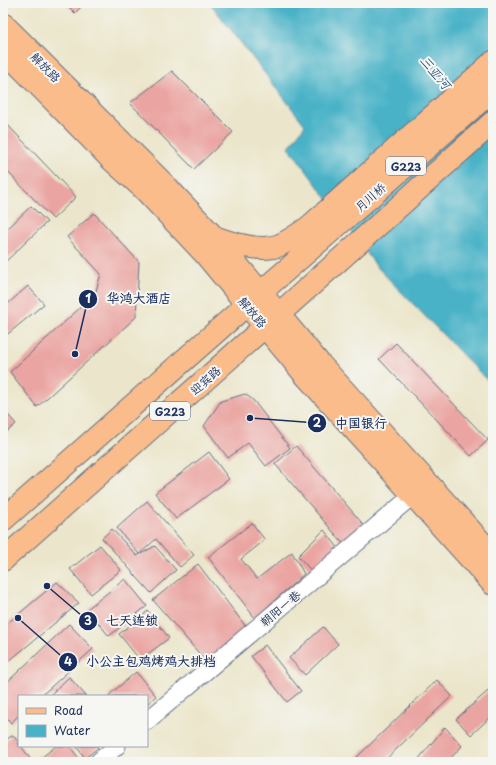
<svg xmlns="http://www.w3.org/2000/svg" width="496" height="765" font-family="'Playpen Sans','LXGW WenKai TC',sans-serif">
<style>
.water{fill:#49b2c7;stroke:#327092}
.building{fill:#eaa4a1}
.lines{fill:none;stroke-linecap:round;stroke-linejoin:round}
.minor-casing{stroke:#646f84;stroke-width:19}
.primary-casing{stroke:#646f84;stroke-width:24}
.trunk-casing{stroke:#646f84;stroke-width:24}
.minor{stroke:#fff;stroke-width:17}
.primary{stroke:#fabc8b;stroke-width:22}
.trunk{stroke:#fabc8b;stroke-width:22}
.labels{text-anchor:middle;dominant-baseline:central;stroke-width:4;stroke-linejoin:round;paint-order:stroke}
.shield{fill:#f6f6f2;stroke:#5d6b8a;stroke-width:1}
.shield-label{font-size:11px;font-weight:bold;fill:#1b2f5e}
.street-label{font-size:12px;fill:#1b2f5e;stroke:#f6f6f2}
.water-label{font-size:13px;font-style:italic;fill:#29567e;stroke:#f6f6f2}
.leader{fill:none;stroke:#1b2f5e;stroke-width:1.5}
.callout-dot{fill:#1b2f5e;stroke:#f6f6f2;stroke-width:1.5}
.mark-label{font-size:12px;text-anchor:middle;font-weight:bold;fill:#fff}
.callout-label{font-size:13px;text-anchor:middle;font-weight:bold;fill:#1b2f5e;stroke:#f6f6f2;stroke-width:4;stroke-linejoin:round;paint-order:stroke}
</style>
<rect width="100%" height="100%" fill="#f6f6f2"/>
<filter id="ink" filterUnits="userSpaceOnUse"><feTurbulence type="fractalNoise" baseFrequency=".025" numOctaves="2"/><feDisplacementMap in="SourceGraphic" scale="8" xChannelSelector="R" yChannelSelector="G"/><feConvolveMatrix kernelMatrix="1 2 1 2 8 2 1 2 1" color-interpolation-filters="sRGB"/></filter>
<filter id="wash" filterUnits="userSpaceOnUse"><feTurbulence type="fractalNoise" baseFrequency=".012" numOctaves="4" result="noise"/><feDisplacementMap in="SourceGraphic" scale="16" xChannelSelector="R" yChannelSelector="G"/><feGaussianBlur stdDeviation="0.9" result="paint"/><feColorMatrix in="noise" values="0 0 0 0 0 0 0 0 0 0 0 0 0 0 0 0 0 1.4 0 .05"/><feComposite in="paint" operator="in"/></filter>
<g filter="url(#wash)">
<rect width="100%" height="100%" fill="#ebe6cb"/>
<polygon class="water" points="210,3 493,3 493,386 377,267 289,147 305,125"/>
<g id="blocks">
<g class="building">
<polygon points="65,3 85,3 75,13"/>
<polygon points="172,71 233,132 194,169 130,103"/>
<polygon points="3,120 76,197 53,219 3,167"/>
<polygon points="31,206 47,222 3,264 3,233"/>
<polygon points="94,213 139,262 136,317 37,407 10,372 95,294 101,274 67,237"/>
<polygon points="28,286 44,304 3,338 3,308"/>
<polygon points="396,343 488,440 471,456 379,359"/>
<polygon points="245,394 253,400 290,448 266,466 248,443 228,458 204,426 221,401"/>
<polygon points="3,409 16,424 3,435"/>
<polygon points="296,446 368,530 347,548 275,464"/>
<polygon points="209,452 229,479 176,519 155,493"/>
<polygon points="147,501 194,555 180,567 156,539 139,554 117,528"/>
<polygon points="252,523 265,540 241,559 257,579 292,552 304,574 255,618 208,557"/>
<polygon points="112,529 137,556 155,546 176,570 151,593 102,538"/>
<polygon points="324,530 340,550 317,577 298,556"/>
<polygon points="100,545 121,570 91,594 70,569"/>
<polygon points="198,564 250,632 210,666 153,600"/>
<polygon points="125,579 147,606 109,636 87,609"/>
<polygon points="57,582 79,603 3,666 3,627"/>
<polygon points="148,611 169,638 140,660 119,634"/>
<polygon points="69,624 93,649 41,696 19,696 19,715 11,723 3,713 3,686"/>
<polygon points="323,627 338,644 305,675 289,658"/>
<polygon points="265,645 301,691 287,702 251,656"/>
<polygon points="136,672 156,696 147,704 147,696 108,696"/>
<polygon points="69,677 86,696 49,696"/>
<polygon points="437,680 452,696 383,762 360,762 356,758"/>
<polygon points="488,691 493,697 493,715 471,735 456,719"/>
<polygon points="445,727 462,746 447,762 418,762 417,761"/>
<polygon points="13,735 19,743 19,746 21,746 31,760 28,762 3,762 3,742"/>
<polygon points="56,746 69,746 82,762 36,762"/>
<polygon points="76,746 97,746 98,748 85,758"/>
</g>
</g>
</g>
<g filter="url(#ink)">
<use href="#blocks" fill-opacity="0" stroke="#646f84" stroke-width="1"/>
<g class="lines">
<defs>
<g id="minor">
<polyline points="147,721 412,496"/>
<polyline points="98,762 117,746"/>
</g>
<g id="primary">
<polyline points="3,24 166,186 214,237 320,364 493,555"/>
<polyline points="3,49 112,160 143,188 205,254 306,376 493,584"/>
<path d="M214 237C231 243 261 253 280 245 290 240 300 233 309 227L493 62"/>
</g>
<g id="trunk">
<polyline points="3,520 260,293 493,90"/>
<polyline points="3,560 336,263 493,122"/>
</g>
</defs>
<use href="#minor" class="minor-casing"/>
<use href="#primary" class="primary-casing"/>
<use href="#trunk" class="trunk-casing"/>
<use href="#minor" class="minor"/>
<use href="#primary" class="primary"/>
<use href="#trunk" class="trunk"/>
</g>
</g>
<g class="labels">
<g class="shield">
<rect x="386" y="157" width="40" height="18" rx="3"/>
<rect x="150" y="402" width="40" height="18" rx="3"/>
</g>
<g class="shield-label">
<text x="406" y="166">G223</text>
<text x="170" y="411">G223</text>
</g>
<g class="street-label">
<text transform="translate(46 67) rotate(45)">解放路</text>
<text transform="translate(370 197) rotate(-41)">月川桥</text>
<text transform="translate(253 312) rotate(50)">解放路</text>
<text transform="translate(205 380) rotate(-42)">迎宾路</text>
<text transform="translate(280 608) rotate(-40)">朝阳一巷</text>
</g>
<g class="water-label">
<text transform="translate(436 72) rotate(50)">三亚河</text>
</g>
</g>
<path class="leader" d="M75 354L88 299M250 418L317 423M47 586L88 621M18 618L68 662"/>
<g class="callout-dot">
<circle cx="75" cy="354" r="4"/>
<circle cx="250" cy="418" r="4"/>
<circle cx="47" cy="586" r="4"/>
<circle cx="18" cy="618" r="4"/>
<circle cx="88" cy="299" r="10"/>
<circle cx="317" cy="423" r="10"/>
<circle cx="88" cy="621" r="10"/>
<circle cx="68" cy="662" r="10"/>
</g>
<g class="mark-label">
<text x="88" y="303">1</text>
<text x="317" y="427">2</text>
<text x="88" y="625">3</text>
<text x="68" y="666">4</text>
</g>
<g class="callout-label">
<text x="139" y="303">华鸿大酒店</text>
<text x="361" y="428">中国银行</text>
<text x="132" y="625">七天连锁</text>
<text x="151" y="666">小公主包鸡烤鸡大排档</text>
</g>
<rect width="496" height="765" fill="none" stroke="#f6f6f2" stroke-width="16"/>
<rect x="18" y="695" width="130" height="52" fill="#f6f6f2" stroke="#9ea6b7"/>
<rect x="26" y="708" width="20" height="6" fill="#fabc8b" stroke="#9ea6b7"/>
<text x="54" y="715" font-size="12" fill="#1b2f5e">Road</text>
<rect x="26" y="725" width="20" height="12" fill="#49b2c7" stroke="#9ea6b7"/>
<text x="54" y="735" font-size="12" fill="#1b2f5e">Water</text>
</svg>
